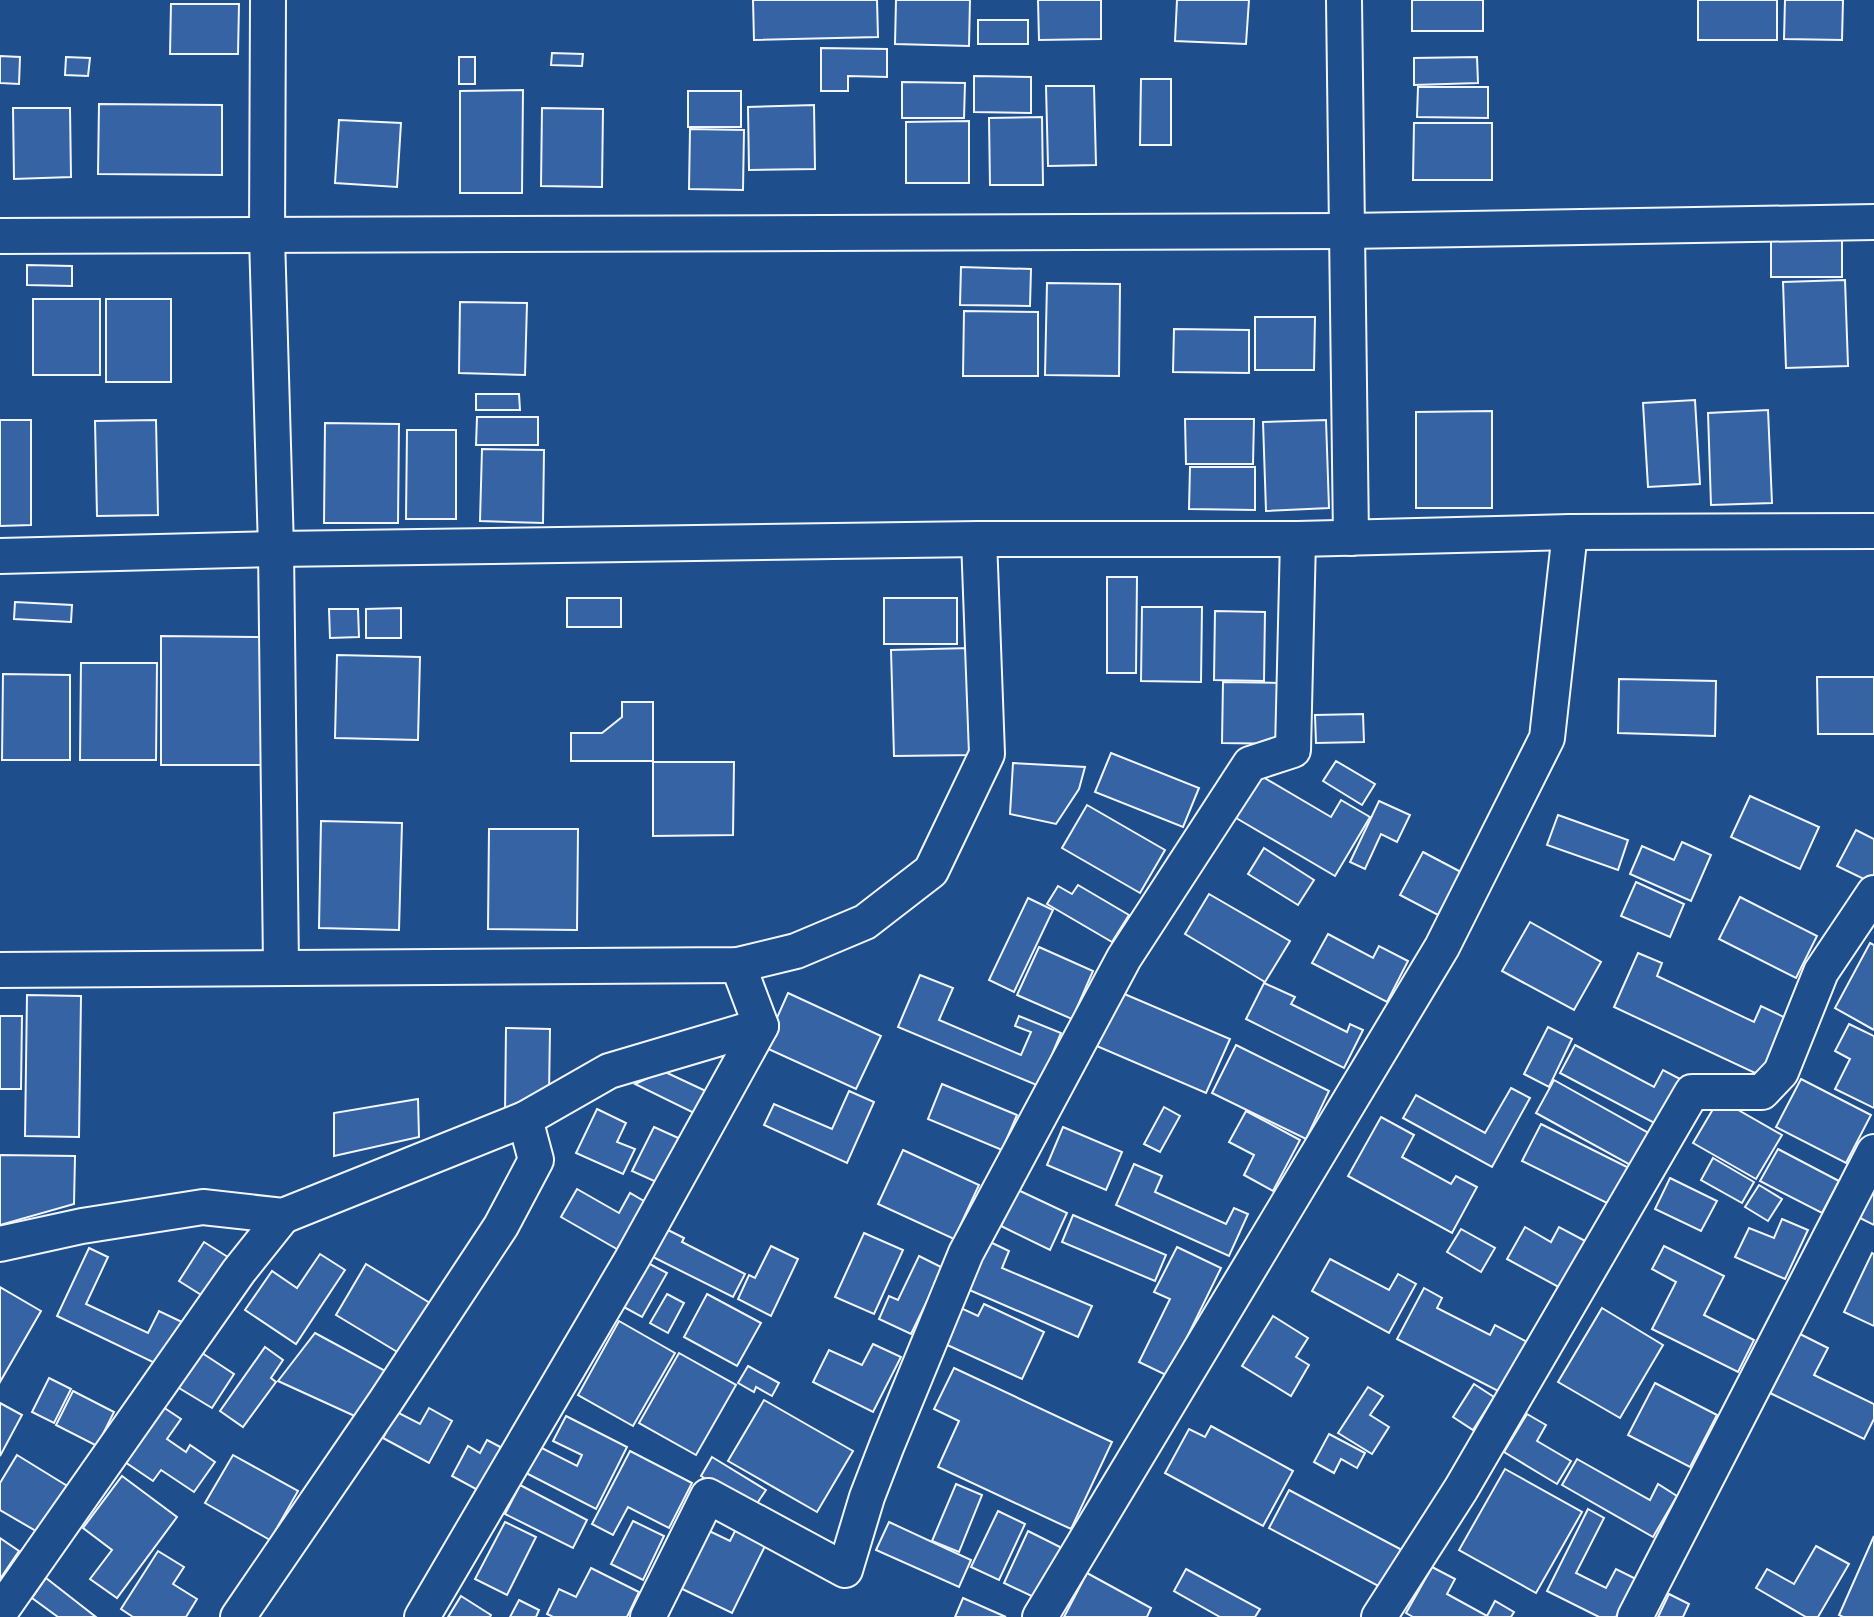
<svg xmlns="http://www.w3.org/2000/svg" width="1874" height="1617" font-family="Figtree,sans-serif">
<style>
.building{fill:#3563a3;stroke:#f2f6ff;stroke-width:2}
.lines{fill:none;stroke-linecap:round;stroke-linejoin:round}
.minor-casing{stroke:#f2f6ff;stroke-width:38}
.minor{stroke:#1f4e8c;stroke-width:34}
</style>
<rect width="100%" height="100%" fill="#1f4e8c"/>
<g class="building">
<polygon points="753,0 877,0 878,37 754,40"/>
<polygon points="896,0 970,0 969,46 895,44"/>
<polygon points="1038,0 1101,0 1101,39 1039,40"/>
<polygon points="1177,0 1249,0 1246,44 1175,41"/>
<rect x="1412" y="0" width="71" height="31"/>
<rect x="1698" y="0" width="79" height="40"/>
<polygon points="1785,0 1843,0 1842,40 1784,39"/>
<polygon points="171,4 239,4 238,54 170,54"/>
<rect x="978" y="20" width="50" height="24"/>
<polygon points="821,48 887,49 887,77 848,76 848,91 821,91"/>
<polygon points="552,53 583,54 582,66 551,65"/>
<polygon points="0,56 20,57 19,84 0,83"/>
<polygon points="66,57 90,58 88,76 65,75"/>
<rect x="459" y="57" width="16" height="27"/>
<polygon points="1477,57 1478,83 1414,85 1414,58"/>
<polygon points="974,76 1031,77 1031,113 974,112"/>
<polygon points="1141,79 1171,79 1171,145 1140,145"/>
<polygon points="902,82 965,83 964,118 902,118"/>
<polygon points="1046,86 1094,86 1096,165 1048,166"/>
<polygon points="1418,87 1488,87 1488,118 1417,117"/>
<polygon points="523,90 522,193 460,193 460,91"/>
<rect x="688" y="91" width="53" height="36"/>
<polygon points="99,104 222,105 222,175 98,174"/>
<polygon points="814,105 815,169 749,170 748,107"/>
<polygon points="13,108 70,108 71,177 14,179"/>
<polygon points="542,108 603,109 602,187 541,186"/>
<polygon points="1042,117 1043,185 990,185 989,118"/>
<polygon points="339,120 401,123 397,187 335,183"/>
<polygon points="969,121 969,183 906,183 906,122"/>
<polygon points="1414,123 1492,123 1492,180 1413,180"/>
<polygon points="690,129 744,130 743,190 689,189"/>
<rect x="1771" y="240" width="71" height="37"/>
<polygon points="27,265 72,266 72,286 27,285"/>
<polygon points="961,267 1031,269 1030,306 960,305"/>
<polygon points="1845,280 1848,366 1786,368 1783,282"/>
<polygon points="1047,283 1120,284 1119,376 1045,375"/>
<rect x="33" y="299" width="67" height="76"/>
<rect x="106" y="299" width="65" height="83"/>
<polygon points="460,302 527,303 525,375 459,373"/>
<polygon points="964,311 1038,312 1038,376 963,376"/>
<polygon points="1255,317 1315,317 1314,370 1255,370"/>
<polygon points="1174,329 1249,330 1249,373 1173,372"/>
<polygon points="476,394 519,394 520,410 476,410"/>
<polygon points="1695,400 1700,484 1648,487 1643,403"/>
<polygon points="1768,410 1772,503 1711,505 1708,413"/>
<polygon points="1492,411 1492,508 1416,508 1416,412"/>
<polygon points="477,417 538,417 538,445 476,445"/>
<polygon points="1185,419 1254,419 1253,464 1186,464"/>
<polygon points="0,420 31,420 31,525 0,526"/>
<polygon points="156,420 158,515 97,516 95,421"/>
<polygon points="1326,420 1329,508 1266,511 1263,422"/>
<polygon points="325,423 399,424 398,523 324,523"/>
<polygon points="407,430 456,430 456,519 406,519"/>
<polygon points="482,449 544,450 543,523 480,521"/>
<polygon points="1190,467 1255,467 1255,510 1189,509"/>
<polygon points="1107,577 1137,577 1136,673 1107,673"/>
<rect x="567" y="598" width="54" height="29"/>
<rect x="884" y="598" width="73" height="46"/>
<polygon points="15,602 72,605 71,622 14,619"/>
<polygon points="1142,607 1202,607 1201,682 1141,681"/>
<polygon points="401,608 401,638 366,638 366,609"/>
<polygon points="329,609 358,609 359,637 330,638"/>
<polygon points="1215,611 1265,612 1264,681 1214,680"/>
<polygon points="161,636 263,637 262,765 161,765"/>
<polygon points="971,648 974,755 894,756 891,650"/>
<polygon points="337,655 420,657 418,740 335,738"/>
<polygon points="81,663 157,663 156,760 80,760"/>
<polygon points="3,674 70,675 70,760 2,760"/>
<polygon points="1817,677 1874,677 1874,734 1818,734"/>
<polygon points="1619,679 1716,681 1715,736 1618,733"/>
<polygon points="1223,682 1282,683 1281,744 1222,743"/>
<polygon points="622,702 653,702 653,761 571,761 571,733 602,733 622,717"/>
<polygon points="1363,714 1364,742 1316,743 1315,715"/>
<polygon points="1111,753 1199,788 1183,827 1095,792"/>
<polygon points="1336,761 1375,784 1362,805 1323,781"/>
<polygon points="653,762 734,762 733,835 653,836"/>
<polygon points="1013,763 1085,767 1079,789 1056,824 1010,814"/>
<polygon points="1256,773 1331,817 1341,800 1370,817 1335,876 1231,815"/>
<polygon points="1750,796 1819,827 1800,869 1731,837"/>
<polygon points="1379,801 1410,815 1397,842 1381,834 1365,869 1350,862"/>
<polygon points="1087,805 1165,850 1140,893 1062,848"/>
<polygon points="1558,815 1628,840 1618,870 1547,845"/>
<polygon points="321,821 402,823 399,930 319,928"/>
<polygon points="489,829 578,829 577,930 488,929"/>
<polygon points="1856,830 1874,839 1874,875 1870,882 1837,866"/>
<polygon points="1682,842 1711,855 1691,901 1630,874 1642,846 1674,860"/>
<polygon points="1264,848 1314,880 1298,905 1248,874"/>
<polygon points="1423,852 1461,872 1438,915 1400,895"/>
<polygon points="1636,882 1684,904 1670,937 1621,916"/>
<polygon points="1078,885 1129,915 1112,942 1047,904 1058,886 1072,894"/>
<polygon points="1209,894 1290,941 1265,982 1185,934"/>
<polygon points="1740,897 1817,936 1796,978 1719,939"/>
<polygon points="1028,898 1053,910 1014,992 989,980"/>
<polygon points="1530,922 1601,962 1574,1010 1502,971"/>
<polygon points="1328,934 1373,958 1379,946 1408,961 1387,1002 1312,963"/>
<polygon points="1870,943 1874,945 1874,1030 1835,1008"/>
<polygon points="1039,947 1093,971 1072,1019 1017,995"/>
<polygon points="1638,953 1662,963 1657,976 1754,1022 1761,1006 1794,1022 1771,1066 1755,1073 1614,1007"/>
<polygon points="920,975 953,988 939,1020 1021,1055 1031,1032 1015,1026 1019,1016 1061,1033 1039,1086 898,1027"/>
<polygon points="1264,983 1295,997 1291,1004 1347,1032 1350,1024 1363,1030 1344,1068 1246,1019"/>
<polygon points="1115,990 1230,1039 1206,1093 1092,1044"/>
<polygon points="788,993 881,1036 856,1089 764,1047"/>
<polygon points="27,995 81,996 79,1137 25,1136"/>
<polygon points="0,1016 22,1016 21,1089 0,1089"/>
<polygon points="1849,1024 1874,1036 1874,1108 1835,1089 1850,1059 1835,1051"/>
<polygon points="1548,1027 1572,1039 1549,1087 1524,1074"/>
<polygon points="506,1028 550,1029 549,1095 505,1114"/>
<polygon points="1236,1045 1329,1091 1306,1139 1212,1093"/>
<polygon points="1575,1045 1654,1087 1663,1070 1684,1081 1660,1126 1560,1073"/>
<polygon points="663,1071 708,1092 698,1115 635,1084"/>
<polygon points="1801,1079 1871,1115 1846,1163 1776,1127"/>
<polygon points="1554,1080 1652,1135 1634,1167 1536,1113"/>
<polygon points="942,1084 1017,1115 1002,1150 928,1119"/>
<polygon points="1511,1088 1530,1098 1492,1167 1403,1118 1416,1095 1485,1133"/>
<polygon points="849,1091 874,1102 847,1163 764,1125 774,1104 832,1129"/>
<polygon points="418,1099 419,1137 334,1156 334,1113"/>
<polygon points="1719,1099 1782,1135 1756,1179 1693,1143"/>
<polygon points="1164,1107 1180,1116 1160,1152 1144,1144"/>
<polygon points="597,1109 626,1123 617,1142 635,1149 623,1174 576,1153"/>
<polygon points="1246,1111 1300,1140 1273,1191 1244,1175 1254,1155 1229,1142"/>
<polygon points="1381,1117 1414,1135 1402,1157 1451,1184 1456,1176 1477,1187 1452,1233 1348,1176"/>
<polygon points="1541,1124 1633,1170 1615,1207 1522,1161"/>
<polygon points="654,1127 685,1141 663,1185 632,1171"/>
<polygon points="1063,1127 1122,1152 1106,1190 1047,1165"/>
<polygon points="1778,1149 1839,1181 1822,1213 1760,1181"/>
<polygon points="903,1150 979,1185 954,1239 878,1204"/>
<polygon points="0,1155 75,1156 74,1204 0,1225"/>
<polygon points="1713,1158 1754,1182 1742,1203 1701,1180"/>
<polygon points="1134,1164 1162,1176 1155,1192 1226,1224 1234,1208 1248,1214 1229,1256 1116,1205"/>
<polygon points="1670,1178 1717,1201 1701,1231 1655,1209"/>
<polygon points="1759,1185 1782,1199 1768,1221 1745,1207"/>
<polygon points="1874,1188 1874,1225 1860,1218"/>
<polygon points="577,1189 619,1213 630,1193 649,1204 622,1252 561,1217"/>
<polygon points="1018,1190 1067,1213 1050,1250 1001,1226"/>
<polygon points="1073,1215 1166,1255 1155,1281 1062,1242"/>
<polygon points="1782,1219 1808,1230 1785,1279 1735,1257 1749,1228 1774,1238"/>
<polygon points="1525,1227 1551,1242 1559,1227 1589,1243 1564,1290 1507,1259"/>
<polygon points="666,1229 684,1238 682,1242 745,1274 733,1297 653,1257"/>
<polygon points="1461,1229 1495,1248 1481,1272 1447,1252"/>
<polygon points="864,1233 903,1250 874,1314 835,1297"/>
<polygon points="988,1241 1009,1251 1002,1268 1092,1306 1078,1337 967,1289"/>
<polygon points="204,1242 231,1259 206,1298 179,1281"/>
<polygon points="771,1246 798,1259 771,1316 738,1299 749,1275 755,1278"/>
<polygon points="1664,1246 1724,1276 1704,1315 1754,1340 1738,1372 1652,1329 1676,1282 1652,1269"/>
<polygon points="1177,1247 1221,1268 1168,1376 1139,1362 1170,1299 1154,1292"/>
<polygon points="89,1248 108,1257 86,1304 148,1333 159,1311 182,1322 161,1366 57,1316"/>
<polygon points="1872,1253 1874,1254 1874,1326 1844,1312"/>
<polygon points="320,1254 345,1270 296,1344 245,1310 272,1271 297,1288"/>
<polygon points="919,1256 943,1268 911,1334 879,1319 889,1296 898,1300"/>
<polygon points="1330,1259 1389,1290 1398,1274 1416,1284 1389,1333 1312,1291"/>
<polygon points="646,1262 667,1273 642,1317 622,1306"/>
<polygon points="366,1264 430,1303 399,1353 336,1315"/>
<polygon points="0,1287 41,1311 0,1382"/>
<polygon points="1424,1288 1442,1298 1437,1308 1490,1335 1495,1325 1527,1342 1500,1392 1397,1339"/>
<polygon points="667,1294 684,1303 668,1333 650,1323"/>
<polygon points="707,1294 761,1323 737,1366 684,1337"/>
<polygon points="984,1304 1044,1332 1022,1379 945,1344 961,1308 978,1316"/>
<polygon points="1602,1308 1663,1345 1620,1418 1558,1382"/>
<polygon points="1273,1316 1308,1338 1296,1357 1309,1365 1291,1396 1242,1366"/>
<polygon points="619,1321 675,1353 633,1426 578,1395"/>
<polygon points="315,1333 391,1374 359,1418 278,1381"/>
<polygon points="1800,1334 1828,1348 1814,1375 1874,1404 1874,1419 1864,1439 1770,1393"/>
<polygon points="873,1344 901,1357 873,1412 813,1382 829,1350 862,1365"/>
<polygon points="265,1347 283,1360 271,1378 276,1382 243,1427 220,1411"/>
<polygon points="196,1349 234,1374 212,1408 174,1385"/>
<polygon points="679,1353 736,1385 696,1455 639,1423"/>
<polygon points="748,1366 779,1383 772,1396 756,1387 754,1392 738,1383"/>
<polygon points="954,1368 1112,1442 1071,1529 938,1467 959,1421 934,1409"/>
<polygon points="49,1378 71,1389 54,1423 32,1412"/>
<polygon points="1655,1383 1717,1415 1690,1467 1628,1435"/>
<polygon points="1474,1384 1494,1397 1473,1430 1453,1417"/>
<polygon points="1368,1387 1383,1396 1370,1415 1389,1427 1372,1454 1338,1433"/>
<polygon points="73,1391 114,1412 97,1446 56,1425"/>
<polygon points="764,1400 853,1451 817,1512 728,1461"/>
<polygon points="0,1403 22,1415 0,1456"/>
<polygon points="157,1403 181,1419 167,1439 186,1452 190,1445 215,1462 194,1492 161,1470 153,1481 119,1458"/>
<polygon points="429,1408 452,1421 429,1463 383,1438 397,1412 420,1424"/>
<polygon points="1527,1414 1546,1425 1537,1441 1571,1461 1557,1484 1504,1452"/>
<polygon points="566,1416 627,1447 596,1509 526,1473 540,1447 577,1466 582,1455 553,1441"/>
<polygon points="1211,1426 1293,1471 1263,1526 1165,1473 1189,1429 1205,1437"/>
<polygon points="1329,1434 1365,1453 1357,1468 1341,1459 1334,1473 1314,1462"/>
<polygon points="487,1440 508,1451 485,1494 452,1476 468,1446 480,1453"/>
<polygon points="630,1451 692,1483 669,1528 628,1507 613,1535 592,1524"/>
<polygon points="17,1455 69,1487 41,1534 0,1510 0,1483"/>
<polygon points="233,1455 298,1491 270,1540 205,1503"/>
<polygon points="712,1457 766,1490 754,1508 701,1476"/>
<polygon points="1577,1459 1650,1500 1658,1484 1677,1496 1653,1537 1562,1485"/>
<polygon points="1505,1469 1582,1512 1536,1593 1459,1550"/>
<polygon points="122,1476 177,1517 117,1598 90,1579 112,1550 83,1528"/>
<polygon points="956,1484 982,1495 959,1552 932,1541"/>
<polygon points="520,1485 587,1520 573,1548 505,1514"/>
<polygon points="1289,1490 1402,1550 1382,1588 1269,1528"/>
<polygon points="1588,1509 1604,1518 1576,1573 1606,1588 1616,1569 1636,1579 1616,1617 1599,1617 1547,1591"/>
<polygon points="998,1511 1025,1524 999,1580 971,1567"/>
<polygon points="633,1521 664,1536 643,1580 611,1564"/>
<polygon points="505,1522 536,1537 507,1595 475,1579"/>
<polygon points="889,1522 971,1560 959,1587 876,1550"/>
<polygon points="705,1529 730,1541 736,1529 766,1544 732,1613 676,1586"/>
<polygon points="1028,1531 1064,1549 1040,1600 1004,1583"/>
<polygon points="1874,1536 1874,1617 1843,1617 1839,1615"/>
<polygon points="0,1538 19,1551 0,1579"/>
<polygon points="1816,1546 1849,1564 1818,1617 1806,1617 1756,1588 1767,1569 1794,1584"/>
<polygon points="158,1551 184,1567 173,1584 197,1599 186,1617 133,1617 121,1609"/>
<polygon points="1432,1567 1455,1579 1447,1594 1487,1616 1495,1601 1514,1612 1511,1617 1413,1617 1406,1613"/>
<polygon points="591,1568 639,1592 627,1617 553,1617 547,1614 559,1589 576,1597"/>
<polygon points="1186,1569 1260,1609 1255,1617 1220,1617 1174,1591"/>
<polygon points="1087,1573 1151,1608 1147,1617 1064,1617"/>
<polygon points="46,1578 96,1617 58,1617 32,1598"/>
<polygon points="1669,1594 1689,1604 1683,1617 1658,1617"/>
<polygon points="461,1596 491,1615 490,1617 448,1617"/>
<polygon points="963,1598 1006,1617 955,1617"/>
<polygon points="519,1600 539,1610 536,1617 510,1617"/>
</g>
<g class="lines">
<defs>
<g id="minor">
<polyline points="268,0 267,237 276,549 281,967"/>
<polyline points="1344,0 1351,538"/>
<polyline points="0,236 1346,231 1874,222"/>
<polyline points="0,556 276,549 979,539 1298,539 1570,532 1874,531"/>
<polyline points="0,970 738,965 796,951 865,922 931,871 987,754 979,539"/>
<polyline points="0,1244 82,1226 203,1207 283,1216 525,1119 609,1071 761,1026"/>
<polyline points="0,1612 239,1271 283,1216"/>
<polyline points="238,1617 385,1402 501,1226 536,1160 525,1119"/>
<polyline points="422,1617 632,1259 761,1026 738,965"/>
<polyline points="648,1617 708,1496 845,1570 867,1497 887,1445 966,1253 1124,958 1250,764 1293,750 1298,539"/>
<polyline points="1040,1617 1442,947 1547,738 1570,532"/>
<polyline points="1379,1617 1461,1489 1692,1092 1762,1092 1781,1072 1821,972 1874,893"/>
<polyline points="1635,1617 1874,1152"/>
</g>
</defs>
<use href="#minor" class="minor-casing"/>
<use href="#minor" class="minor"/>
</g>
</svg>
